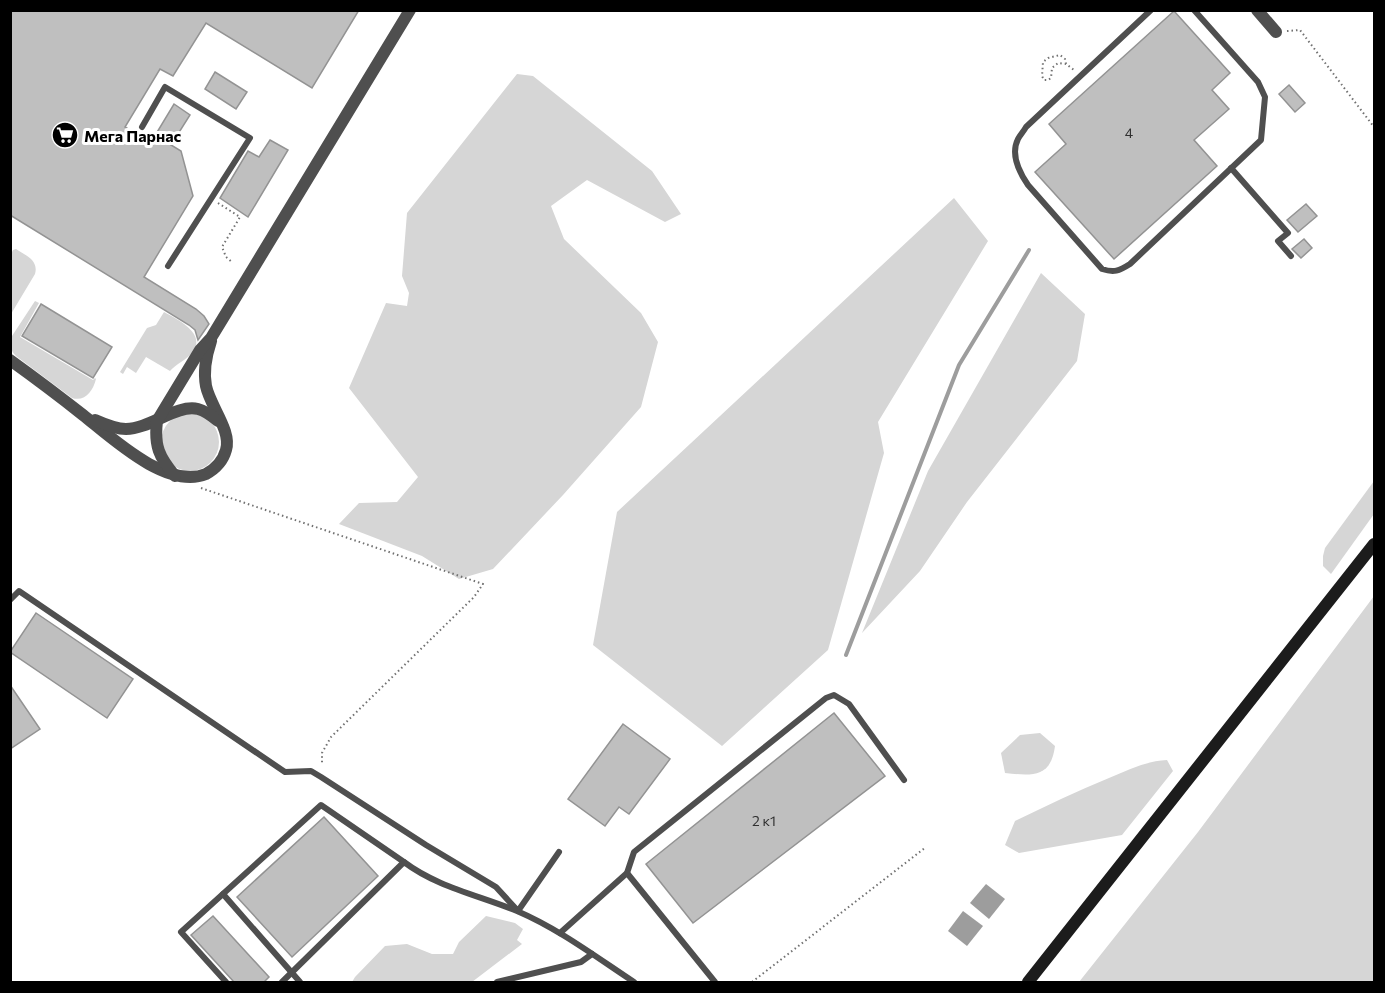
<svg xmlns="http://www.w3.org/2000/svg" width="1385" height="993" font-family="Commissioner,sans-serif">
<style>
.green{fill:#d6d6d6}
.water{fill:#9d9d9d}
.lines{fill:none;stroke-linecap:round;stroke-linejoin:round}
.stream{stroke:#9d9d9d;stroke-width:4}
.building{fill:#bfbfbf;stroke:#939393;stroke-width:1.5}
.path{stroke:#717171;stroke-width:2;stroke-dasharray:1.5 3;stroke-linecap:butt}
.service{stroke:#4f4f4f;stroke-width:6}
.minor{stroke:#4f4f4f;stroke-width:12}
.secondary{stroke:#1c1c1c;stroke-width:12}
.labels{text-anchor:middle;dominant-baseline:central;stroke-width:6;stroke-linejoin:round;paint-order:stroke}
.number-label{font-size:14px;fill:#303030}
.poi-label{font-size:16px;font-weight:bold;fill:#000;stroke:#fff;text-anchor:start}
</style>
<rect width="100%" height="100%" fill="#fff"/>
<g class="green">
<polygon points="517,74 533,76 652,171 681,214 665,222 587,180 551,206 564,239 641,313 658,342 641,407 563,495 493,569 459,579 422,556 339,524 359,503 397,502 418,477 349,388 386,303 407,306 409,293 402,276 407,213"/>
<polygon points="954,198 988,241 878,422 884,453 828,650 722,746 593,645 617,512"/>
<path d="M16 249C25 255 39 260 35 274L11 314V254L13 250Z"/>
<polygon points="1041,273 1085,314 1077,361 967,502 920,571 862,633 928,471"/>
<path d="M35 301 39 303 20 337 93 380 95 378 96 379C93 391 85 402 72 398L16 356C10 350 9 344 12 336Z"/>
<path d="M164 312C177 319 208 334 192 353 186 360 176 364 170 371L146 357 136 373 127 367 123 374 120 372 147 328 156 325Z"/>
<circle cx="190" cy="442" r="29"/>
<polygon points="1374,481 1374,514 1331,574 1323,566 1323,556 1325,548"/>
<polygon points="1374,596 1374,982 1079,982 1198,832"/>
<path d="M1040 733 1055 746C1051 778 1032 776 1005 773L1001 753 1020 735Z"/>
<path d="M1167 760 1173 771 1122 835 1019 853 1005 845 1015 821C1046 806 1077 791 1109 778 1128 770 1146 761 1167 760Z"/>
<polygon points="486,916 515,923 523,929 517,940 522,944 472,982 352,982 355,977 385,946 407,944 432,954 453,954 459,942"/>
</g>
<g class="water">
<polygon points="986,884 1005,899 989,919 970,903"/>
<polygon points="963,911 983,926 967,946 948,931"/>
</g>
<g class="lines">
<polyline class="stream" points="846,655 959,365 1029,250"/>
</g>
<g class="building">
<polygon points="10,10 359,10 312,88 206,23 173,76 160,69 125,127 141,137 156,134 174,104 190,115 171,145 181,151 193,196 144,277 196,309 204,316 209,324 198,340 195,330 189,325 10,215"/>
<polygon points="1174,11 1230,73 1212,90 1229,109 1194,140 1217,166 1114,259 1035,172 1066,144 1049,124"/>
<polygon points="215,72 247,92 236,109 205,89"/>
<polygon points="1289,85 1305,103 1295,112 1279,94"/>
<polygon points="270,140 288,150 248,217 220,198 248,151 259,157"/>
<polygon points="1306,204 1317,216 1298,232 1287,220"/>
<polygon points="1304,239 1312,248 1301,258 1292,249"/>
<polygon points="41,304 112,347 93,378 22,336"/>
<polygon points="36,613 133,679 107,718 10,652"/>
<polygon points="10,685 40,729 10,749"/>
<polygon points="834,713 885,776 693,923 646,864"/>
<polygon points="623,724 670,759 629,814 619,807 605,826 568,799"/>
<polygon points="324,817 378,876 292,957 237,897"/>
<polygon points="213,916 269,977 264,982 234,982 191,935"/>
</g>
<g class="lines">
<g class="path">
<polyline points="1287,31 1300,30 1374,127"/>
<polyline points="1066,64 1065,59 1060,55 1048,58 1043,62 1042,76 1044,80 1048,80 1051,78 1052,68 1058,63 1066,64 1074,70"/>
<polyline points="218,203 240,217 222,247 226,257 233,263"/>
<polyline points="201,488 483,584 474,597 331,737 322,753 322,765"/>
<polyline points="752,982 926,847"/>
</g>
<g class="service">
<path d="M1151 10 1026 127C1024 131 1020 135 1018 139 1010 155 1019 172 1028 185L1102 269C1114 273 1119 271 1130 264L1261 140 1265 97 1258 82 1194 10"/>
<polyline points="142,127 165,87 250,138 168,266"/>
<polyline points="1231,168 1288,233 1278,241 1291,256"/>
<polyline points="10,600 19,591 285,772 311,771 321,777 426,845 496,887 518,911 559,852"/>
<polyline points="627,873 715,982"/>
<polyline points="223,894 300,982"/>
<polyline points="560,933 627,873 634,852 826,698 834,695 849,704 904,780"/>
<polyline points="226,982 181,932 321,805 404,862"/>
<path d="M282 982 404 862C437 887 478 895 517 911 559 929 596 957 634 982"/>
<polyline points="497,982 581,962 592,954"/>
</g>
<g class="minor">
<polyline points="1257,10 1276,32"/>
<path d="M10 360C35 378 59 396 83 415 112 438 167 490 206 474 215 469 223 461 226 450 232 431 210 406 206 386 203 370 206 356 211 341"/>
<path d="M95 420C104 424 116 429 126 429 150 429 176 404 198 409 206 411 212 416 218 421"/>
<path d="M175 476C159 457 154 446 157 421L200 350 211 338 410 10"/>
</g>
<polyline class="secondary" points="1028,982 1374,544"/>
</g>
<defs>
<symbol id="supermarket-disc" viewBox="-11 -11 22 22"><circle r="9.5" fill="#000" stroke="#fff"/><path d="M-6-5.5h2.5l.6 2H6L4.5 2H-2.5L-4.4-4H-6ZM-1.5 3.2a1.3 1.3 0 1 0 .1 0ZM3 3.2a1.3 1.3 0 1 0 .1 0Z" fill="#fff"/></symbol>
</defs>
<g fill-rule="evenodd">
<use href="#supermarket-disc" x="50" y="120" width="30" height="30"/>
</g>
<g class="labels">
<g class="number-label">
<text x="1129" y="132">4</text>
<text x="764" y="820">2 к1</text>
</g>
<g class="poi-label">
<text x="84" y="135">Мега Парнас</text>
</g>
</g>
<rect width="1385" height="993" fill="none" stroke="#000000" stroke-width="24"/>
</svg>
